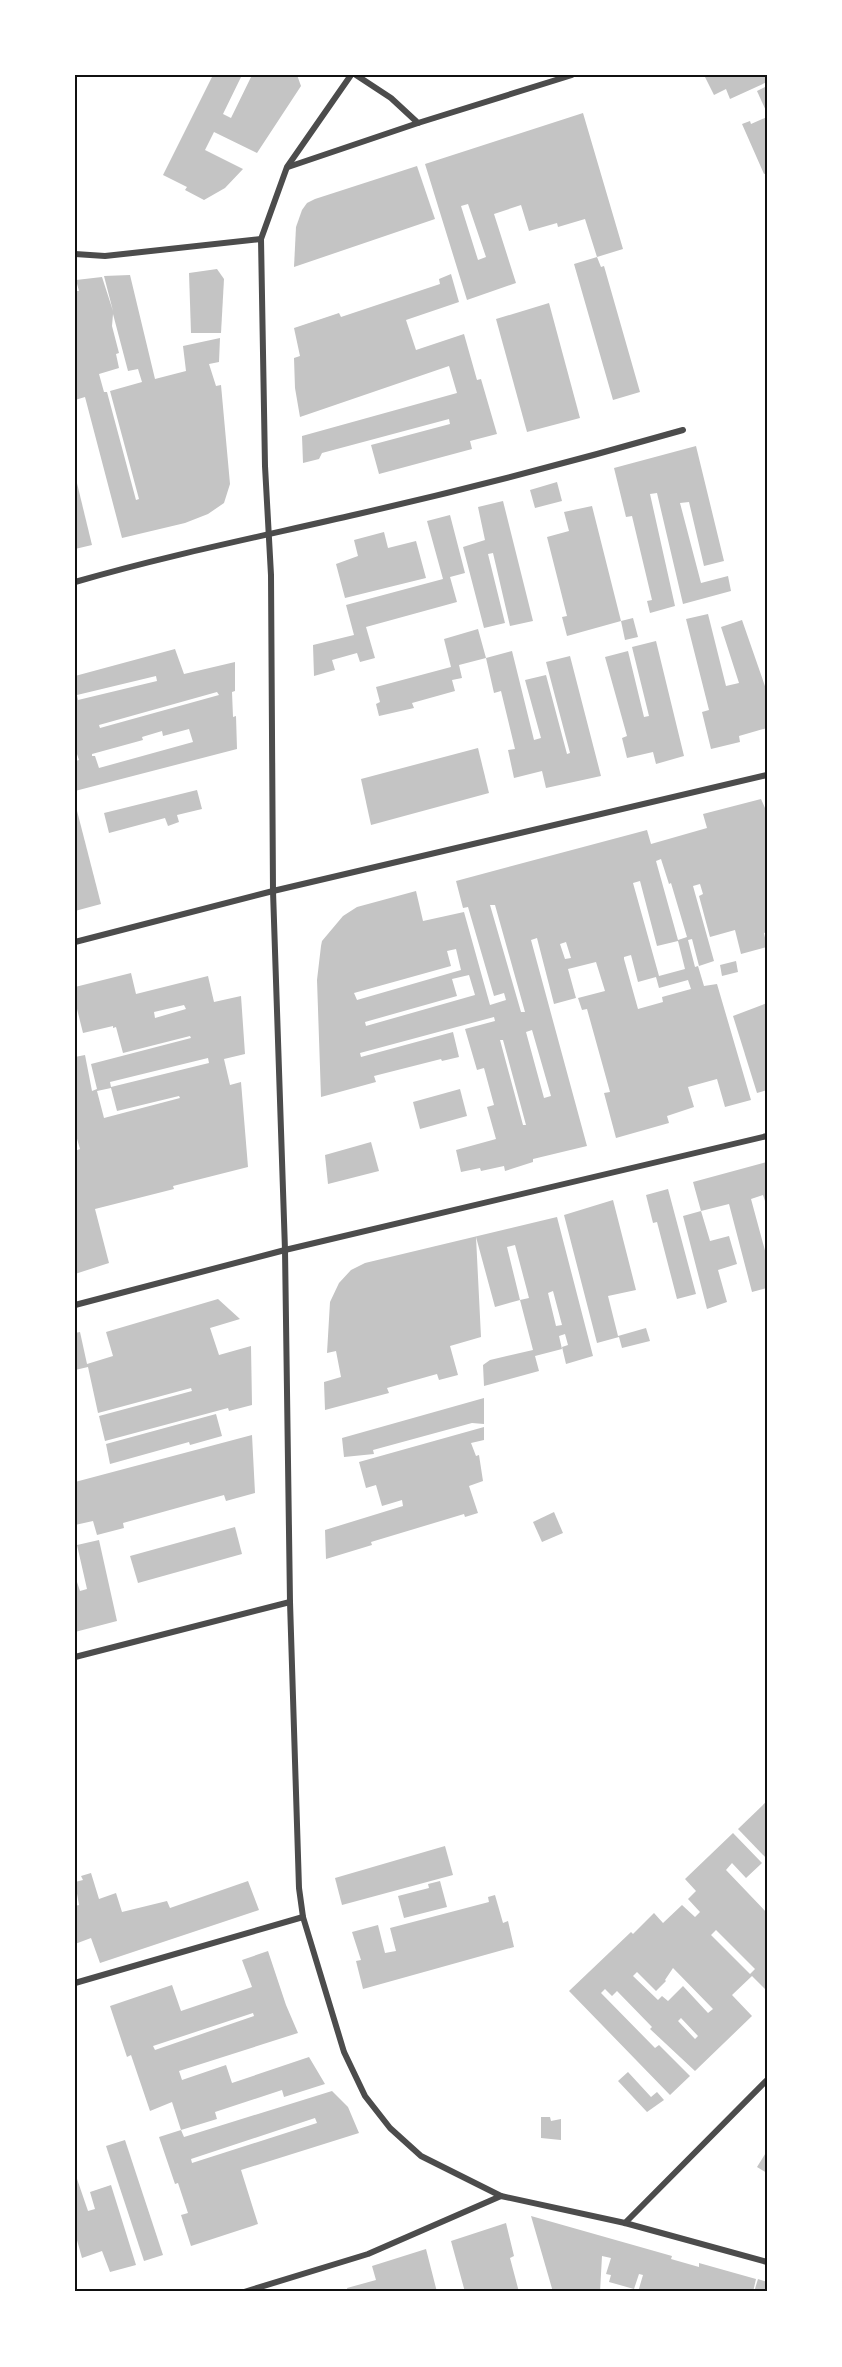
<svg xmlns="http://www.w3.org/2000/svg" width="842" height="2367" font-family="Roboto,sans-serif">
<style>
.building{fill:#c4c4c4;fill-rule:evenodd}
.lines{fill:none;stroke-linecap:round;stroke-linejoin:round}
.minor{stroke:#4c4c4c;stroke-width:6}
.neatline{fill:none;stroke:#111;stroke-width:2}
</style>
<rect width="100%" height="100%" fill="#fff"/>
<g class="building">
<polygon points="213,75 242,75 223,114 231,118 252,75 297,75 301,86 257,153 214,132 205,150 243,169 225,188 204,200 185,190 187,187 163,175"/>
<polygon points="709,75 767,75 767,82 730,99 726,89 714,95 705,77"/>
<polygon points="767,86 767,113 757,91"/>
<path d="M583 113 623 249 597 257 601 267 604 266 640 392 613 400 574 264 597 257 585 219 558 227 557 223 529 231 521 205 494 214 516 283 467 300 425 164ZM468 204 486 257 478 260 461 206Z"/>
<polygon points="767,117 767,173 764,174 742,124 750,121 751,124"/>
<polygon points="417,166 435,219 294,267 296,227 302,210 307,203 315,199"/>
<polygon points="217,269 224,279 221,333 191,333 189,273"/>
<polygon points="451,274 459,302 406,320 416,350 464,334 477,380 481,379 497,434 470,441 472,449 379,474 371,445 450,424 449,419 322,453 319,459 303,463 302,436 457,393 449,366 300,417 295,388 294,358 300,356 294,328 339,313 341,317 440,284 439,279"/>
<path d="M130 275 155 379 186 371 183 346 220 338 219 362 209 364 216 386 221 385 230 484 224 503 208 514 185 523 122 538 85 397 75 400V291H79L76 280 102 277 113 311 104 276ZM113 314 128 371 138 369 142 382 110 391 139 499 136 500 107 392H104L99 374 119 368 116 354 119 353 112 326Z"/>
<polygon points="549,303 580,418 527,432 496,319"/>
<polygon points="696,446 724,561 704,566 689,502 680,503 701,583 728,576 731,591 683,604 657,493 650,494 675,606 650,613 647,601 652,600 632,516 626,517 614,468"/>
<polygon points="75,475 92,545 75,549"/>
<polygon points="557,482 562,501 535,508 530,490"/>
<polygon points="503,501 533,621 510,626 493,553 488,554 505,623 484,628 463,547 485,540 478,507"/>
<polygon points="592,506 621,621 633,618 638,637 625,640 621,621 567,636 562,617 567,616 547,537 569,531 564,512"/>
<polygon points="450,515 465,573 450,577 457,602 366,627 375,658 360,662 357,653 332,660 335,670 314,676 313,645 354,635 346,605 443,579 427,521"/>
<polygon points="384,532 388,548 416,541 426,578 345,598 336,564 358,556 354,540"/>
<polygon points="708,614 726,686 739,683 721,627 742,620 767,692 767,728 739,736 740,742 711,749 702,712 709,710 686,619"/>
<polygon points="478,629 486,658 512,651 534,740 541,738 525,680 546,675 567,754 570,753 546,662 570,656 601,776 546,788 542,771 514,778 508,750 515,749 501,691 494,693 486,658 459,665 462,678 452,680 455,691 412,703 414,708 379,716 376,704 380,702 376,687 451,667 444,639"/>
<polygon points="656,641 684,756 656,764 653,752 627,758 622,738 627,736 605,657 628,651 644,717 649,716 632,647"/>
<path d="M175 649 184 674 235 662V691L232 692 233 717 236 716 237 749 75 791V761L79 760 77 754 75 755V676ZM156 676 157 681 78 700 77 695ZM217 692 219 695 100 728 99 725ZM189 729 193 742 99 768 95 756H92V754L143 740 142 737 162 731 163 736Z"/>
<polygon points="478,748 489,793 371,825 361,779"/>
<polygon points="197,790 202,809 177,815 179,822 168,826 165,818 109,833 104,813"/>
<path d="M761 799 765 808H767V932L764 933 767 947 741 954 735 930 710 937 699 896 703 894 700 884 693 886 714 961 699 966 692 939 688 940 695 967 698 966 704 986 717 984 751 1100 725 1107 717 1079 688 1087 694 1107 667 1116 669 1123 616 1138 604 1093 610 1092 587 1009 582 1010 578 998 605 991 596 962 568 969 576 998 554 1004 537 938 531 940 587 1146 533 1159V1162L505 1171 504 1166 481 1171 480 1168 461 1172 456 1150 496 1139 487 1107 494 1105 484 1068 477 1070 465 1029 495 1021 494 1017 360 1053 361 1057 453 1032 459 1057 442 1061 441 1059 374 1076 376 1082 321 1097 317 980 321 946 322 941 343 916 357 907 416 891 423 921 464 912 490 1005 506 1000 504 993 494 996 468 907 463 908 456 881 647 830 651 844 707 828 703 814ZM661 859 669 884 671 883 687 937 678 940 656 861ZM640 881 657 946 678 941 685 969 659 976 633 883ZM490 905H495L525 1012H521ZM566 942 571 958 565 959 560 944ZM456 949 461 970 357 1000 354 993 451 966 447 951ZM631 955 638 982 656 977 659 988 688 980 691 989 662 997 663 1002 638 1009 624 959V957ZM469 975 475 995 366 1026 365 1022 457 996 452 979ZM532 1030 551 1096 544 1098 526 1032ZM500 1040H503L526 1125H523Z"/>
<polygon points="75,803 101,904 75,911"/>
<polygon points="736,961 738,972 722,976 720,965"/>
<path d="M131 973 136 994 208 976 214 1002 241 996 245 1054 224 1059 230 1085 241 1082 248 1167 173 1186 174 1189 95 1209 109 1263 75 1274V1151L80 1149 75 1132V1057L85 1055 92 1091 97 1089 91 1064 191 1038 190 1036 123 1053 116 1027 113 1028V1026L83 1033 75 1001V987ZM184 1005 186 1009 155 1018 154 1012ZM208 1058 209 1063 111 1087 110 1082ZM111 1088 117 1111 179 1096 180 1098 104 1118 97 1091Z"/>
<polygon points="767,1003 767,1090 757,1093 733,1016"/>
<polygon points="460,1089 467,1116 420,1129 413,1102"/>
<polygon points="371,1142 379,1171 328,1184 325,1155"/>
<polygon points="767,1162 767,1207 763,1195 751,1199 767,1258 767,1288 752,1292 729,1204 701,1211 710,1241 729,1236 737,1264 718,1270 727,1302 707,1309 683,1216 701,1211 693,1182"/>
<polygon points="668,1189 696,1294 677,1299 657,1222 653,1223 646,1195"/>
<polygon points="613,1200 636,1290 608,1296 618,1336 646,1328 650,1341 622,1348 619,1337 597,1343 564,1215"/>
<path d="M557 1217 593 1356 566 1364 562 1347 568 1345 565 1334 559 1336 562 1349 535 1356 539 1371 484 1386 483 1365 490 1360 533 1350 520 1300 529 1298 515 1245 507 1247 520 1300 495 1307 476 1237 481 1337 450 1346 458 1375 439 1380 437 1374 387 1388 389 1393 325 1410 324 1382 341 1377 336 1351 327 1353 330 1302 339 1283 351 1270 365 1263ZM553 1291 562 1325 556 1326 548 1293Z"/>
<polygon points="218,1299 240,1319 210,1328 219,1355 251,1346 252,1405 229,1411 228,1408 105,1441 99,1416 192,1391 191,1388 98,1413 88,1367 75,1370 75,1333 80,1332 87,1364 113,1356 106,1332"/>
<polygon points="484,1398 484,1424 472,1423 373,1450 374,1454 344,1457 342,1438"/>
<polygon points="216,1414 222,1436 190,1445 189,1442 110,1464 106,1444"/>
<polygon points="484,1427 484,1440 471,1443 476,1456 479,1455 483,1481 469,1486 478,1513 465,1517 464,1514 371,1542 372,1545 326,1559 325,1530 403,1506 402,1500 382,1506 376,1485 366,1488 359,1462"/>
<polygon points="252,1435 255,1493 226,1501 224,1495 123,1523 124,1528 97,1535 93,1521 75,1525 75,1482"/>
<polygon points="554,1512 563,1533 542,1542 533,1522"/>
<polygon points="235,1527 242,1554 138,1583 130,1556"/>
<polygon points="99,1540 117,1621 75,1632 75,1576 80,1591 87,1589 77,1545"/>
<polygon points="767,1801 767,1859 738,1829"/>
<path d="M733 1833 762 1863 746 1878 732 1863 726 1870 767 1913V1991L752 1976 732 1995 752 2016 695 2071 650 2029 652 2027 617 1991 612 1996 605 1989 601 1993 655 2048 659 2045 690 2076 670 2095 569 1991 631 1932 633 1934 654 1913 663 1923 682 1905 695 1917 700 1912 688 1899 696 1891 685 1879ZM716 1930 755 1969 750 1974 711 1935ZM673 1968 713 2009 708 2013 683 1986 668 2001 662 1996 658 2000 633 1976 637 1972 656 1991 666 1981 665 1980ZM681 2018 698 2036 695 2039 678 2021Z"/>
<polygon points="445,1846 453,1875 342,1905 335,1878"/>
<polygon points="91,1873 99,1899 116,1893 122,1912 167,1901 170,1908 248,1881 259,1910 100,1963 91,1938 75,1944 75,1906 79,1905 75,1882 83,1880 81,1876"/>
<polygon points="440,1881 447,1907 404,1918 398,1896 429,1888 428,1884"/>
<polygon points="495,1895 503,1923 508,1921 514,1947 363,1989 356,1961 361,1960 352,1932 378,1925 385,1953 396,1951 390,1928 489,1902 488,1897"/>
<path d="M268 1951 286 2005 298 2033 179 2071 182 2080 226 2065 232 2083 309 2057 325 2084 284 2097 282 2090 215 2112 217 2119 181 2130 184 2137 332 2091 348 2107 359 2133 241 2170 258 2224 191 2246 181 2215 188 2213 178 2183 175 2184 159 2137 181 2130 172 2102 150 2111 131 2055 127 2057 110 2006 172 1985 181 2011 252 1987 242 1960ZM253 2013 254 2016 155 2050 153 2046ZM315 2118 317 2123 192 2163 191 2159Z"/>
<polygon points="628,2072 651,2097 657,2092 664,2100 647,2112 618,2081"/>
<polygon points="541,2117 550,2117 551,2121 561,2119 561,2140 541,2138"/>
<polygon points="125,2140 163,2255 144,2261 106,2146"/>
<polygon points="767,2151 767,2173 757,2167"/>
<polygon points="75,2173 88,2211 95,2209 90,2192 111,2185 136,2265 110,2272 102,2251 82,2258 75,2233"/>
<polygon points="531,2216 672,2256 671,2259 699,2267 699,2263 756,2279 753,2292 638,2292 643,2275 639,2274 634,2289 609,2282 611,2275 606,2274 611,2258 602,2256 600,2292 553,2292"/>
<polygon points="506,2223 514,2256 510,2258 519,2292 465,2292 451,2241"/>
<polygon points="426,2249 437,2292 348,2292 347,2288 376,2280 372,2266"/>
<polygon points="758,2279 767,2282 767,2292 754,2292"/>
</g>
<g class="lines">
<g class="minor">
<polyline points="356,75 391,98 418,123 572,75"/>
<polyline points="288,167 418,123"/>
<polyline points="261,239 265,466 271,575 273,891 285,1250 290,1602 299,1888 303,1917 344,2052 365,2096 390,2128 421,2156 501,2196 625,2223 767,2262"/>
<polyline points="75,254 105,256 261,239 287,167 351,75"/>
<path d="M75 582C168 555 263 536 358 514 467 489 575 461 683 430"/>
<polyline points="75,942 273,891 767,775"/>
<polyline points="75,1305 285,1250 767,1136"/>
<polyline points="75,1657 290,1602"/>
<polyline points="75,1983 303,1917"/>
<polyline points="625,2223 767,2080"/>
<polyline points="244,2292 368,2254 501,2196"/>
</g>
</g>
<rect width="842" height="2367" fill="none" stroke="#ffffff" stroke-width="153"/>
<rect x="76" y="76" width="690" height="2214" class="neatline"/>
</svg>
